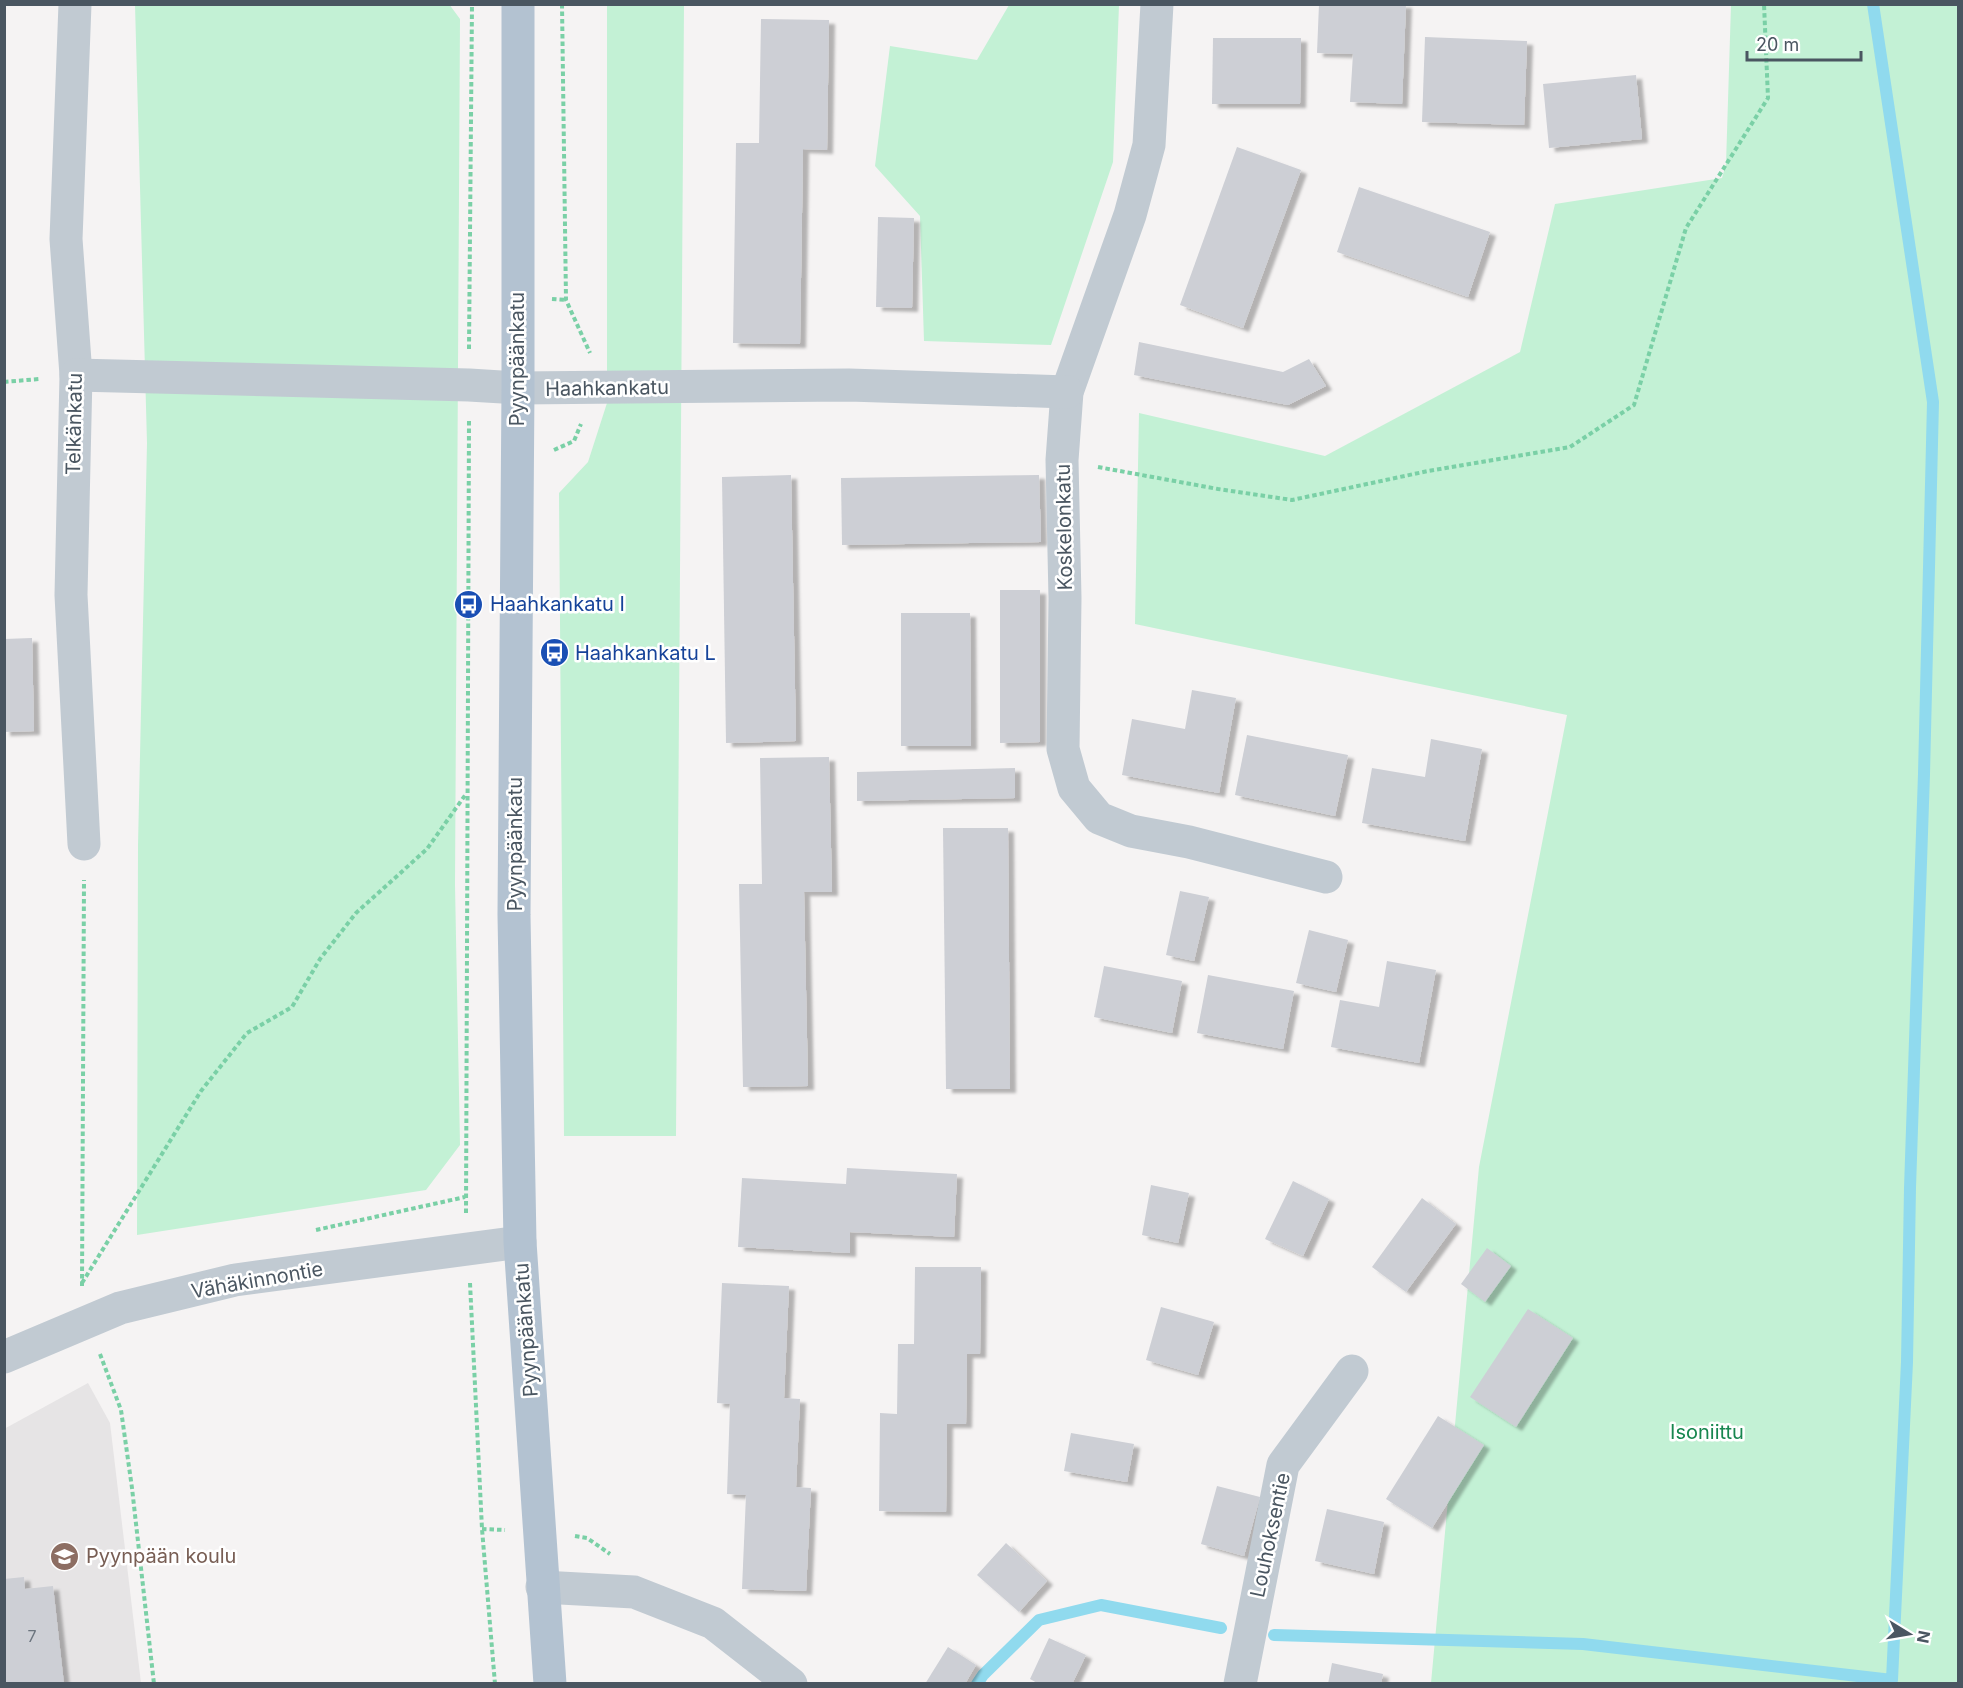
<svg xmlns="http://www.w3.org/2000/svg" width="1963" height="1688" font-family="Inter,sans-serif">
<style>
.education{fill:#e6e4e5}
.green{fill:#c3f1d5}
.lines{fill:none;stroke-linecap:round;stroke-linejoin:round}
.stream{stroke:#90daee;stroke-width:12}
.building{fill:#cdcfd5;filter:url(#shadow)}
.path{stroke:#7ad0a6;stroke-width:4;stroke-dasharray:4.5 3;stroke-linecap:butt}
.minor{stroke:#c1cad2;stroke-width:33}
.major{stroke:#b3c2d1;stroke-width:33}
.labels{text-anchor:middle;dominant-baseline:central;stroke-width:5;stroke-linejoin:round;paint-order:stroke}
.number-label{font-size:16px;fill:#6b747e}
.street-label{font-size:20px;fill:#4a5661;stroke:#fff}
.transit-label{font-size:20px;fill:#164399;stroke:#fff;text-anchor:start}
.park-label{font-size:20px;fill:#17864f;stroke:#fff}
.education-label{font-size:20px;fill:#785e54;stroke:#fff;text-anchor:start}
</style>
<defs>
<filter id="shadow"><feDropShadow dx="6" dy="4" stdDeviation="1.5" flood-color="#0004"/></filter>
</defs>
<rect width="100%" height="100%" fill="#f5f3f3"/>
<polygon class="education" points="88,1383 110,1423 141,1683 5,1683 4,1429"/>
<g class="green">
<polygon points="449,4 460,19 455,885 460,1145 426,1190 137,1235 138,845 147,443 135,5"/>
<polygon points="607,5 684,5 676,1136 564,1136 559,493 588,462 607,403"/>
<polygon points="1009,5 1119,5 1113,162 1051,345 924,341 920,216 875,166 890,46 977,60"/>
<polygon points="1731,5 1958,5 1958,1683 1431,1683 1479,1167 1567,715 1135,624 1139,413 1325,456 1520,352 1555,204 1722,178 1726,164"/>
</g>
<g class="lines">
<g class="stream">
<polyline points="1274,1635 1583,1644 1892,1680 1907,1362 1910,1188 1924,774 1933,402 1873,4"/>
<polyline points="977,1684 983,1675 1039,1620 1101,1605 1221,1628"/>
</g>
</g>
<g class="building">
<polygon points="1319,4 1406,4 1402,104 1350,102 1353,54 1317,53"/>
<polygon points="761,19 829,20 827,150 803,149 800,344 733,343 736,143 759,143"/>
<polygon points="1425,37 1527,41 1524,125 1422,122"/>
<polygon points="1213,38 1301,38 1300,104 1212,104"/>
<polygon points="1636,75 1642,139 1549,148 1543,84"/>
<polygon points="1237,147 1301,170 1243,328 1180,305"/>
<polygon points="1359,187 1490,232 1468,297 1337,252"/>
<polygon points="878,217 914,218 912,308 876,307"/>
<polygon points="1139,342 1283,372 1309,359 1326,386 1288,405 1134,375"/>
<polygon points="791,475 796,741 726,743 722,477"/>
<polygon points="1039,475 1041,542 842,545 841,478"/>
<polygon points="1000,590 1040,590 1040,742 1000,743"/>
<polygon points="901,613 970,613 971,746 901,746"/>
<polygon points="32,638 34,731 4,732 4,639"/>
<polygon points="1192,690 1236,698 1219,793 1122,775 1132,719 1185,729"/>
<polygon points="1247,735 1348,755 1335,816 1235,795"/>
<polygon points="1431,739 1482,749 1465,841 1362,823 1372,768 1425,777"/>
<polygon points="829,757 832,892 804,892 808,1086 743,1087 739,884 762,884 760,758"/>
<polygon points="1015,768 1015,798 857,801 857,772"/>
<polygon points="943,828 1008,828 1010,1089 946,1089"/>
<polygon points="1180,891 1209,897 1194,961 1166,955"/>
<polygon points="1309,930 1348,940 1336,992 1296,983"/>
<polygon points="1387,961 1436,970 1419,1063 1331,1047 1340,1000 1379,1007"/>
<polygon points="1104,966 1182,981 1172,1033 1094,1017"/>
<polygon points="1208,975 1294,991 1283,1049 1197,1033"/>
<polygon points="847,1168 957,1174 954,1237 850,1232 850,1253 738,1247 742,1178 846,1184"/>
<polygon points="1293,1181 1329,1199 1303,1256 1265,1239"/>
<polygon points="1151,1185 1189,1193 1178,1243 1142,1235"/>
<polygon points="1422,1198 1456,1224 1406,1292 1372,1267"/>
<polygon points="1487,1248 1511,1266 1485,1302 1461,1284"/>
<polygon points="915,1267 981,1267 980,1354 967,1354 966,1424 947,1424 946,1512 879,1511 880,1413 897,1414 898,1344 914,1344"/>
<polygon points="722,1283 789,1286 784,1398 800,1399 796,1487 811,1488 806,1591 742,1589 746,1495 727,1494 730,1404 717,1403"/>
<polygon points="1161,1307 1214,1322 1198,1375 1146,1360"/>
<polygon points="1528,1309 1573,1338 1516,1427 1470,1397"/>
<polygon points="1438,1416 1484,1445 1432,1528 1386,1499"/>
<polygon points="1071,1433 1134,1444 1127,1482 1064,1471"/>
<polygon points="1217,1486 1260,1497 1244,1556 1201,1544"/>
<polygon points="1327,1509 1384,1522 1374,1574 1315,1561"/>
<polygon points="1006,1543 1047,1581 1019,1612 977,1575"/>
<polygon points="24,1577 25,1589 53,1586 64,1684 4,1684 4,1579"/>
<polygon points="1049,1638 1086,1655 1072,1684 1039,1684 1030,1679"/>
<polygon points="948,1647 976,1665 965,1684 925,1684"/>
<polygon points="1332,1663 1383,1674 1381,1684 1328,1684"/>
</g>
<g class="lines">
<g class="path">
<polyline points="562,4 566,300 590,353"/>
<polyline points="552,299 566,300"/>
<polyline points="469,349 472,4"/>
<polyline points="4,382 39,379"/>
<polyline points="554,450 574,441 581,424"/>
<polyline points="1098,467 1218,489 1292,500 1428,471 1570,447 1634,405 1686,228 1768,98 1764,4"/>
<polyline points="466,1213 469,419"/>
<polyline points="316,1230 465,1197"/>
<polyline points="82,1283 201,1091 247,1033 292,1007 320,959 356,913 427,849 466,794"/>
<polyline points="470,1283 482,1529 495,1684"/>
<polyline points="82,1286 84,880"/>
<polyline points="100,1354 121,1410 132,1488 154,1684"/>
<polyline points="482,1529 505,1530"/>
<polyline points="575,1536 587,1538 610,1554"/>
</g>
<g class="minor">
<polyline points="75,4 66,239 76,375 71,595 84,844"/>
<polyline points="1157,4 1149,145 1130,215 1067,392 1062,460 1065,598 1063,749 1074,788 1099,818 1131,831 1189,842 1326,877"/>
<polyline points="76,375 469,385 518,388 849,385 1067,392"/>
<polyline points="4,1357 120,1308 235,1280 520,1242"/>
<polyline points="542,1587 634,1592 713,1623 791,1684"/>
<polyline points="1240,1684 1283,1465 1352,1371"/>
</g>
<polyline class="major" points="518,4 518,388 514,915 520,1242 550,1684"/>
</g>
<defs>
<symbol id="bus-disc" viewBox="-11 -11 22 22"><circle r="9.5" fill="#1a4fb4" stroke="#fff"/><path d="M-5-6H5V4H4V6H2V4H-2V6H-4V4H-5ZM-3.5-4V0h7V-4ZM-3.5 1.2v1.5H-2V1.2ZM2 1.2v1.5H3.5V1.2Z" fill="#fff"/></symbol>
<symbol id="school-disc" viewBox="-11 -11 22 22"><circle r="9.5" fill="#8d6e63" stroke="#fff"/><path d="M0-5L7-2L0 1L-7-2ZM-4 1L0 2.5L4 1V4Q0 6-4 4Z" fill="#fff"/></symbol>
</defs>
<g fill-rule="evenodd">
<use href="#bus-disc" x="452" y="588" width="33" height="33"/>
<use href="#bus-disc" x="538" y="636" width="33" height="33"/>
<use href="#school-disc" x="48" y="1540" width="33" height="33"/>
</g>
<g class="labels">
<g class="number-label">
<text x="32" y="1636">7</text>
</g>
<g class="street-label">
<text transform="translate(517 359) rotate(-90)">Pyynpäänkatu</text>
<text transform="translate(607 388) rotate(-1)">Haahkankatu</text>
<text transform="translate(74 424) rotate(-89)">Telkänkatu</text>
<text transform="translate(1064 527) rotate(-91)">Koskelonkatu</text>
<text transform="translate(515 844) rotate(-90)">Pyynpäänkatu</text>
<text transform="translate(257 1280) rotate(-10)">Vähäkinnontie</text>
<text transform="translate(526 1330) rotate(-94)">Pyynpäänkatu</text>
<text transform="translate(1270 1535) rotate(-78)">Louhoksentie</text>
</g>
<g class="transit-label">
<text x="490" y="604">Haahkankatu I</text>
<text x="575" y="653">Haahkankatu L</text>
</g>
<g class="park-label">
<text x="1707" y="1432">Isoniittu</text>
</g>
<g class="education-label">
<text x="86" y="1556">Pyynpään koulu</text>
</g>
</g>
<rect width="1963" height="1688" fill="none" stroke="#4a5661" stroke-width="12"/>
<g transform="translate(1909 1634) rotate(101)" stroke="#ffffff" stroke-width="4.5" paint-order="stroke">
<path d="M0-4.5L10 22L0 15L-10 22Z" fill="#4a5661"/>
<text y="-9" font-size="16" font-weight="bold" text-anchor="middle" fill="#4a5661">N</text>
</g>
<path d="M1747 51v9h114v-9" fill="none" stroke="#4a5661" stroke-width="3"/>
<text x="1756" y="51" font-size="18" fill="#4a5661" stroke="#ffffff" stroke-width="4.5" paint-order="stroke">20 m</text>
</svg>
